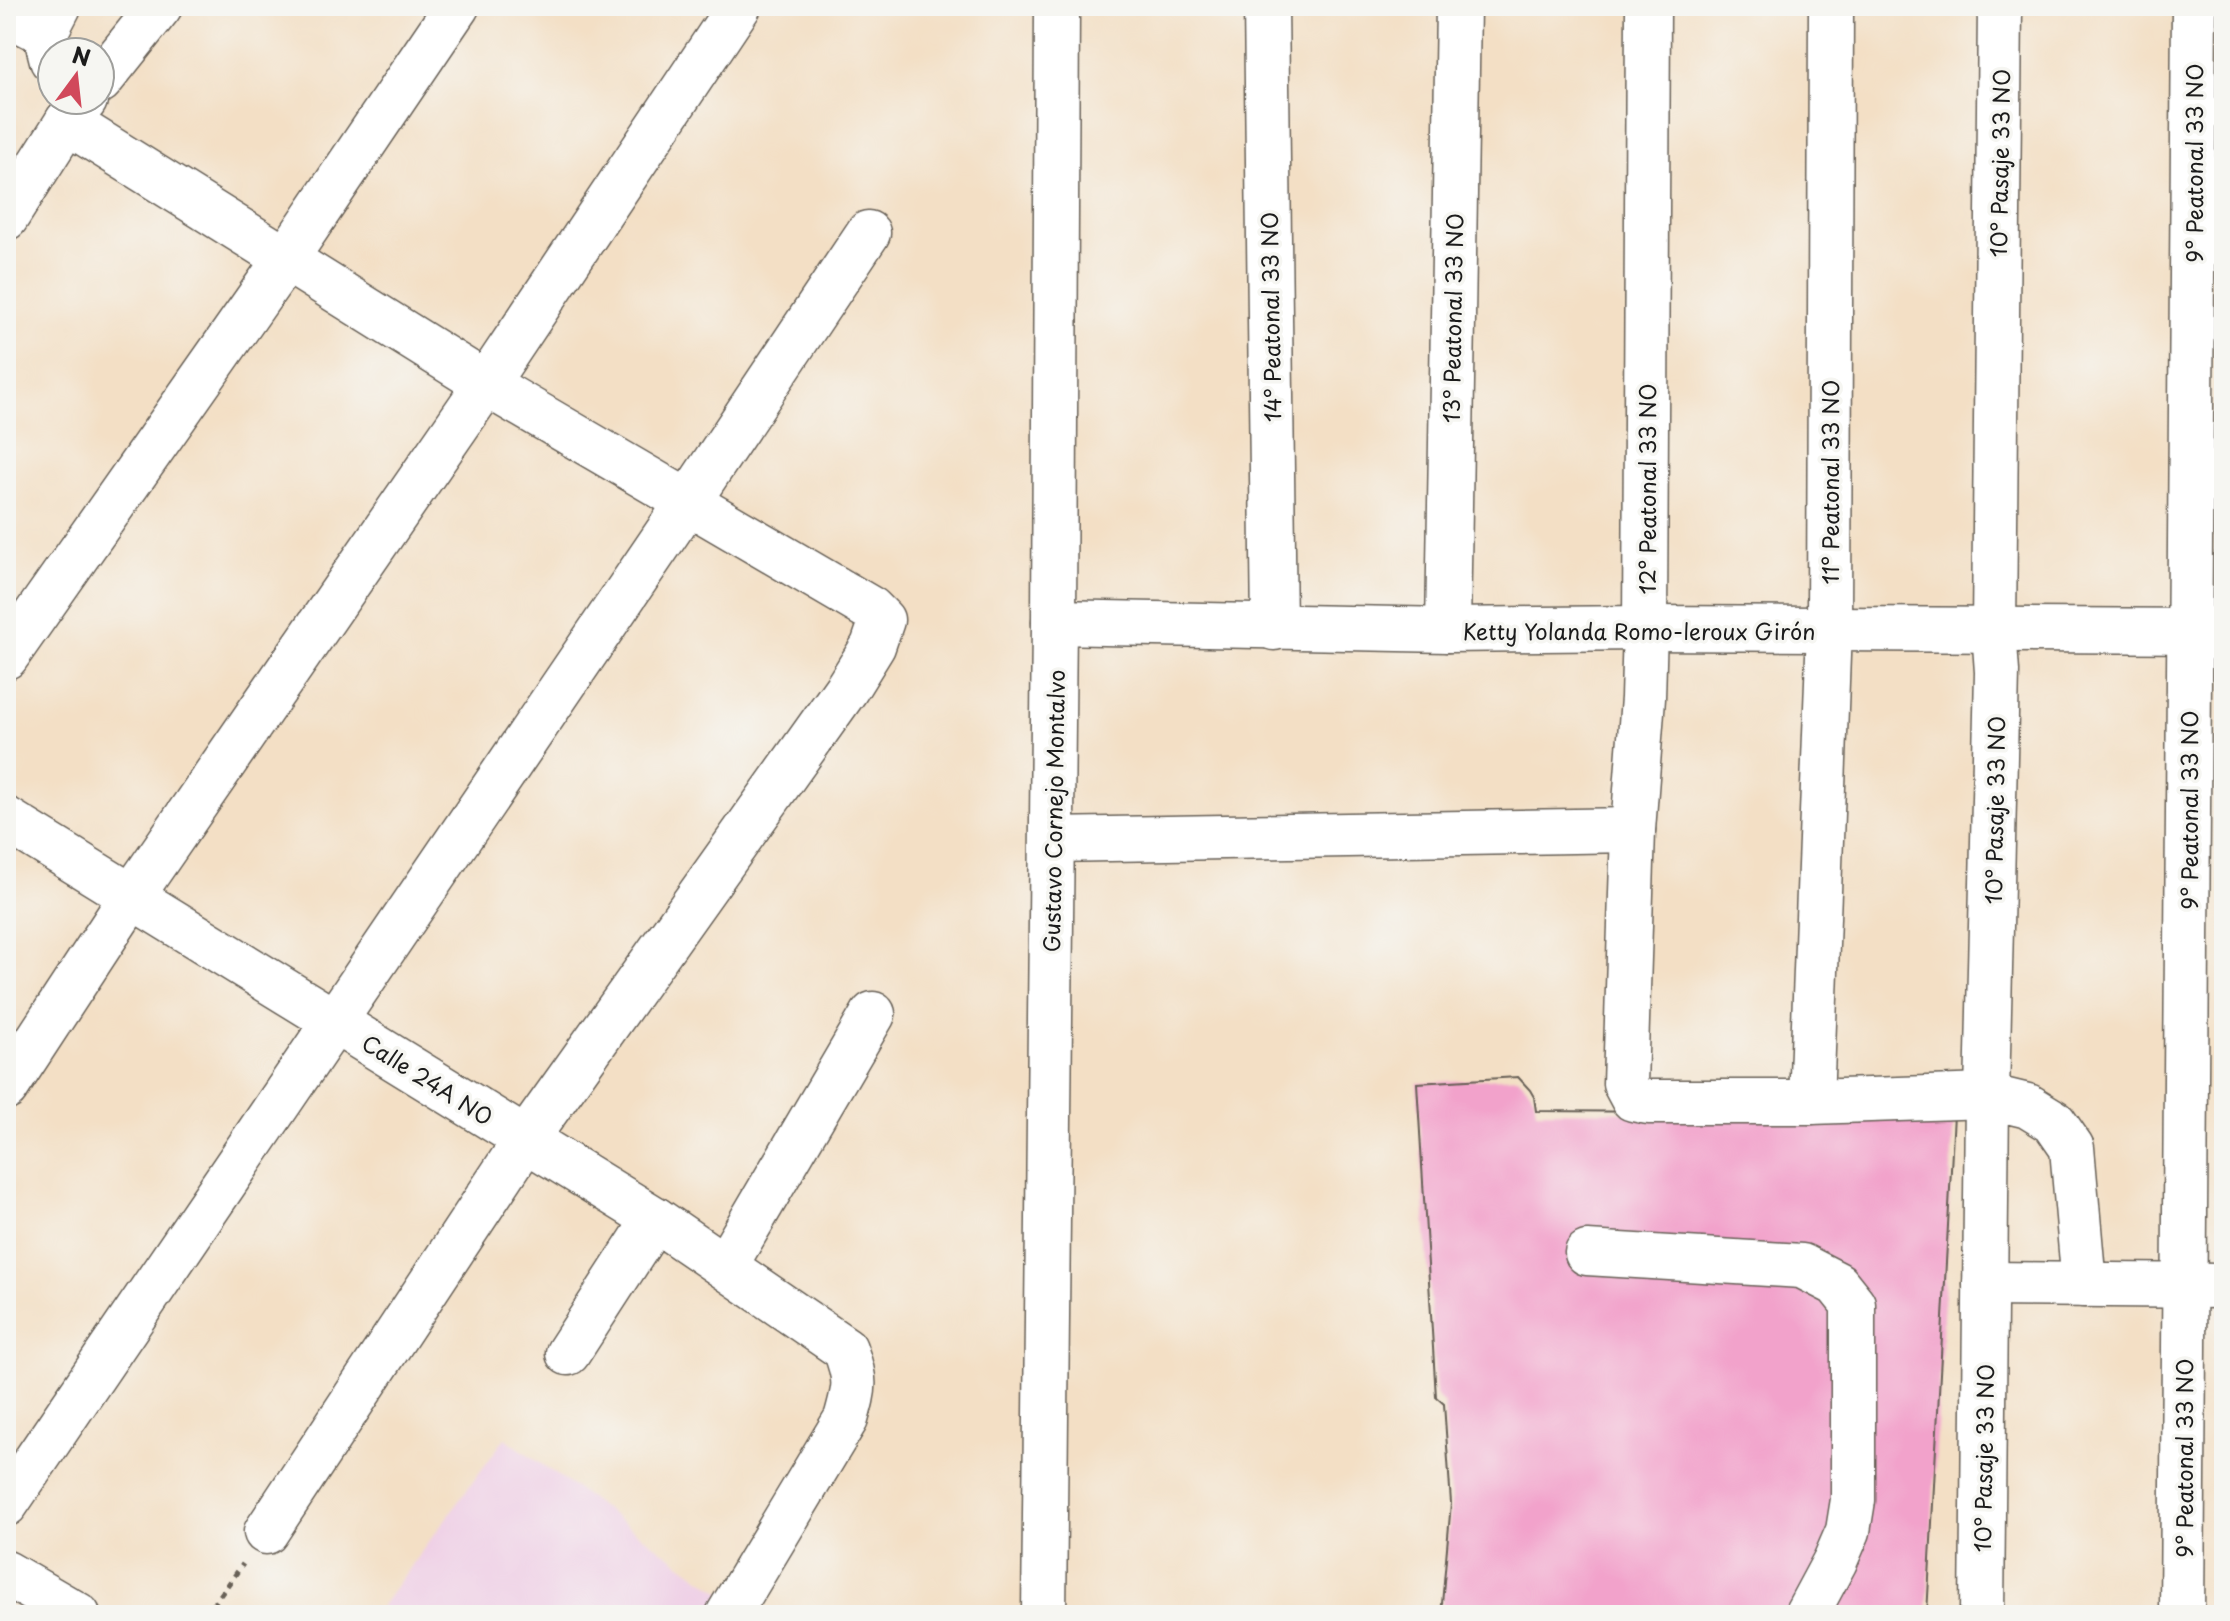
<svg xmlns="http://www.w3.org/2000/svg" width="2230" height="1621" font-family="'Playpen Sans',sans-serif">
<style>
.built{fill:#efd0e6}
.building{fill:#f2a2cb}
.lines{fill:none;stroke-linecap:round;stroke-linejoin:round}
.minor-casing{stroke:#676057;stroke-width:47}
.path{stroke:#676057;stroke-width:5;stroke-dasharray:6 6;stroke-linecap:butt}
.minor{stroke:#fff;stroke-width:44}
.labels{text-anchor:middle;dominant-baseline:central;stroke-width:7;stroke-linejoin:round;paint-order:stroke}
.street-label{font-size:22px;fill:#1c1c1c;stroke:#f6f6f2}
</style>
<rect width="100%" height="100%" fill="#f6f6f2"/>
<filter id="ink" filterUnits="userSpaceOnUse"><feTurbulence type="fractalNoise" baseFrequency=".0125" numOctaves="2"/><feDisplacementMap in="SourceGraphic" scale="16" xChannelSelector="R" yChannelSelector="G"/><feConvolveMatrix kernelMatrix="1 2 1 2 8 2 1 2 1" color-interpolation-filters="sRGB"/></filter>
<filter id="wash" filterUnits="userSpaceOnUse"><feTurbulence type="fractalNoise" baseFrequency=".006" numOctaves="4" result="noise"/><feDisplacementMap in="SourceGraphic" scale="32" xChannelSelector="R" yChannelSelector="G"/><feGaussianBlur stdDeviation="1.8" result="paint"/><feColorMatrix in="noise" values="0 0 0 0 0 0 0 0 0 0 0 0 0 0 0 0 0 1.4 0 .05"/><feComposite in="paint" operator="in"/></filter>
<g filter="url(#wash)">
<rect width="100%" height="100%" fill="#f3dfc5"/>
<polygon class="built" points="505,1438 726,1596 713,1615 375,1615"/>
<g id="blocks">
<polygon class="building" points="1518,1077 1530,1090 1534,1097 1536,1111 1954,1114 1927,1615 1441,1615 1451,1503 1444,1404 1436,1397 1417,1083"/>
</g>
</g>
<g filter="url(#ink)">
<use href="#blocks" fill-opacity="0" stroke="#676057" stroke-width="2"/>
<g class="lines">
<defs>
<g id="minor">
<polyline points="1266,6 1274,628"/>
<polyline points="1648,6 1645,628 1643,698 1633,830 1625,1084 1633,1099 1648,1102 1811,1102 1987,1096 2028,1106 2054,1122 2072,1148 2084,1285"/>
<polyline points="6,13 45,33"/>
<polyline points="52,60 45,33 59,6"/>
<polyline points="100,81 160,6"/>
<polyline points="67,122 486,384 871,609 882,620 873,646 847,688 526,1139 266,1532"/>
<polyline points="6,218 67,122 85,100"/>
<polyline points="1054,622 1448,630 1645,628 2224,631"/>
<polyline points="1448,630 1458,6"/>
<polyline points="6,657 285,260 457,6"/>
<path d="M6 819 655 1219 845 1349C857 1381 855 1387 846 1419L728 1615"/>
<polyline points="1053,840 1633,830"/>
<polyline points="6,1088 132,896 486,384 739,6"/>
<polyline points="1811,1102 1829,629 1831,6"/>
<polyline points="1587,1253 1802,1266 1837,1284 1853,1304 1853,1500 1848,1531 1835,1561 1806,1615"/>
<polyline points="725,1266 873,1014"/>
<polyline points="1985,1284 2224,1286"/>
<polyline points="568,1353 655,1219"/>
<polyline points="6,1504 688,502 868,233"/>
<polyline points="6,1573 78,1615"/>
<polyline points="1044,1615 1054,622 1057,6"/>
<polyline points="1982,1615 1987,1096 1997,672 1994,630 2000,6"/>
<polyline points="2182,1615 2194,6"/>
</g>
</defs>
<use href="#minor" class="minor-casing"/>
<polyline class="path" points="206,1615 243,1564"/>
<use href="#minor" class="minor"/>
</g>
</g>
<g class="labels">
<g class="street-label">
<text transform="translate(1999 163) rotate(-89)">10° Pasaje 33 NO</text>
<text transform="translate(2193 163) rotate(-90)">9° Peatonal 33 NO</text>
<text transform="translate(1270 317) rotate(-91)">14° Peatonal 33 NO</text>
<text transform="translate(1452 318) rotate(-89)">13° Peatonal 33 NO</text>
<text transform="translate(1829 482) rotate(-90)">11° Peatonal 33 NO</text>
<text transform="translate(1646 489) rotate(-90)">12° Peatonal 33 NO</text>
<text x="1639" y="630">Ketty Yolanda Romo-leroux Girón</text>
<text transform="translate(1994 810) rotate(-89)">10° Pasaje 33 NO</text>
<text transform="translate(2188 810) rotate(-90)">9° Peatonal 33 NO</text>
<text transform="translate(1053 811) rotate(-89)">Gustavo Cornejo Montalvo</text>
<text transform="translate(428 1079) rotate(32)">Calle 24A NO</text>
<text transform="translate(1983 1458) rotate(-89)">10° Pasaje 33 NO</text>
<text transform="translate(2183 1458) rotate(-90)">9° Peatonal 33 NO</text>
</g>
</g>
<rect width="2230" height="1621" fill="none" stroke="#f6f6f2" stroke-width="32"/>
<g transform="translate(76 76) rotate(15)"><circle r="38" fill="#f6f6f2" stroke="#9f9f9c" stroke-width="2"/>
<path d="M0-6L14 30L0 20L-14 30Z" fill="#d1495b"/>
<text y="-12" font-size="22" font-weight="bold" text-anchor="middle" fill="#1c1c1c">N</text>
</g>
</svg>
